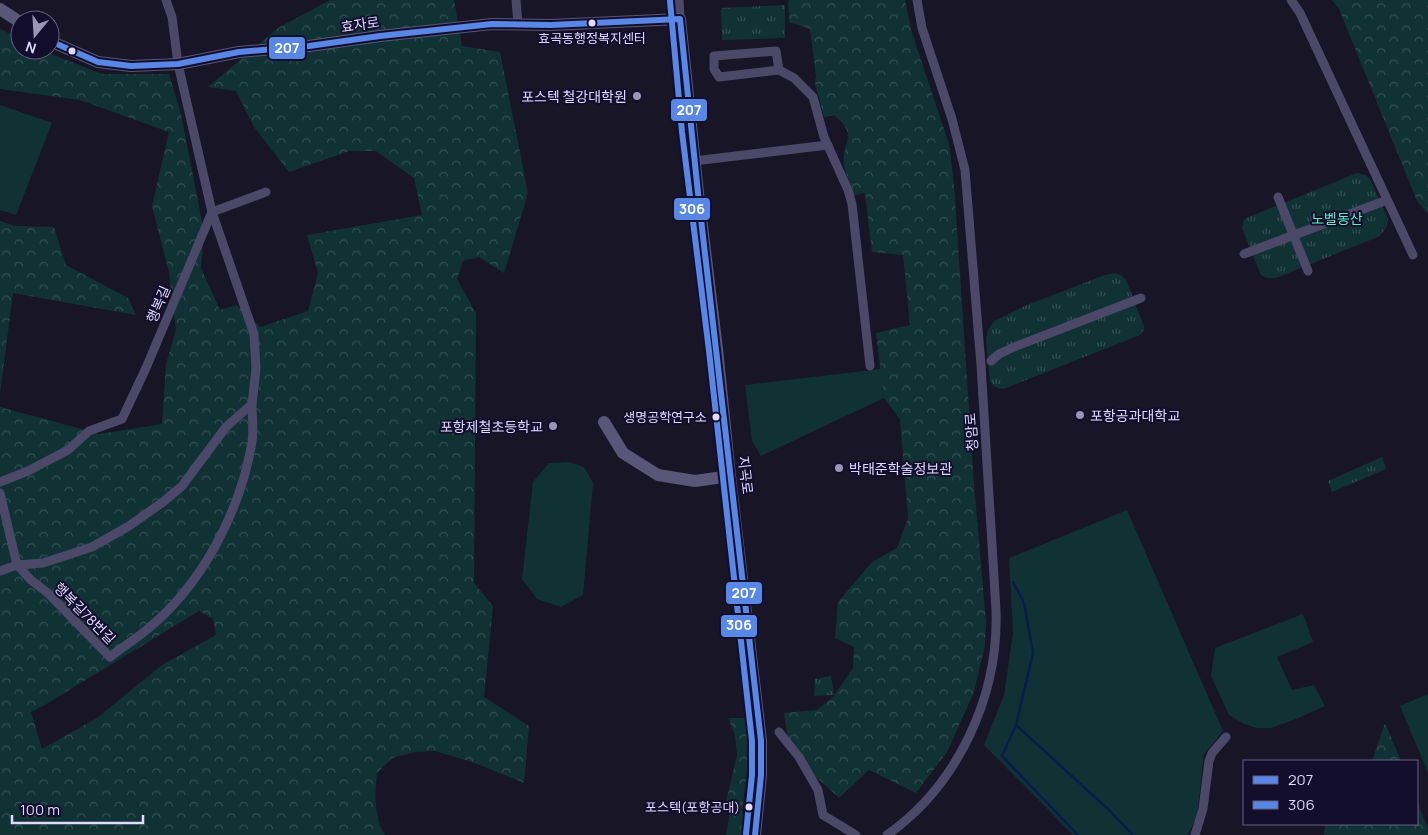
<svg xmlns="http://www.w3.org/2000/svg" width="1428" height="835" font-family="Manrope,'Noto Sans KR',sans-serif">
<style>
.green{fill:#113235}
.forest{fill:url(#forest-crowns);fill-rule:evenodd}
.park{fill:url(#park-tufts)}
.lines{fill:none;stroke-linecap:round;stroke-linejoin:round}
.stream{stroke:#071d4b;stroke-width:2.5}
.street{stroke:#4b4967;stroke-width:9}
.secondary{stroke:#595678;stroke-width:12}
.bus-1-casing{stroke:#140e2d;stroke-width:10}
.bus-2-casing{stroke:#140e2d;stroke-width:10}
.bus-1{stroke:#5887e6;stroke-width:6}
.bus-2{stroke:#5887e6;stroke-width:6}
.bus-dot{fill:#dfdaff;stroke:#140e2d;stroke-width:2}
.poi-dot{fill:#9995b3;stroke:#140e2d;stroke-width:2}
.labels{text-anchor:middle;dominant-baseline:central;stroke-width:4;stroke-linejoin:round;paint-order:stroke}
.bus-label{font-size:13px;fill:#dfdaff;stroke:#140e2d;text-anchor:end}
.street-label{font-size:14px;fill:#dfdaff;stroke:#140e2d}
.poi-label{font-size:14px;fill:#dfdaff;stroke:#140e2d;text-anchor:end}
.park-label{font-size:14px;fill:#58edcb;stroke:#140e2d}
.line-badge{stroke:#140e2d;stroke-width:2}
.badge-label{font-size:14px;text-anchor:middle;font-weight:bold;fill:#fff}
</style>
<defs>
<pattern id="forest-crowns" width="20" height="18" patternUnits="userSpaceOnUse" patternTransform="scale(1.25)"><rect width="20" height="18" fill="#113235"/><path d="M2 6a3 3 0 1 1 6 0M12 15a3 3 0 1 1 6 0" fill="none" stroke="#334f53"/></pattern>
<pattern id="park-tufts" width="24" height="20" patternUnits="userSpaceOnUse" patternTransform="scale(1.25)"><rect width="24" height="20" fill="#113235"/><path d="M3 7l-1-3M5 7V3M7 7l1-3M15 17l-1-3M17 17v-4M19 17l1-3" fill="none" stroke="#334f53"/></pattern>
</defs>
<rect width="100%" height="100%" fill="#181526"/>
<g class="green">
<polygon points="0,105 52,123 16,215 0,210"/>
<polygon points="881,369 884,398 761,456 752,441 745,385"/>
<polygon points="569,462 584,467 593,483 583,595 561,607 537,599 522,579 533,482 549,463"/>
<polygon points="1127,510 1223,731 1204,754 1197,816 1188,835 1073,835 984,745 1004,695 1013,633 1009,558"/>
<polygon points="1303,614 1313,642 1277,657 1292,690 1314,685 1325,706 1296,719 1271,728 1257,728 1244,724 1229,715 1211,676 1215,648"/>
<polygon points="1428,694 1428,773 1400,706"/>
</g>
<g class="forest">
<path d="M330 0H454L462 46 500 52 528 193 504 273 479 257 463 261 457 279 476 313 474 583 493 606 484 697 529 726 524 783 472 762 435 751 415 752 392 758 377 773C375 794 373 816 385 835H0V407L100 434 162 424 166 364 176 330 169 272 152 206 169 132 80 100 0 89V29L20 39V50H41L102 74H169L181 114 204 232 201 268 220 310 237 305 260 327 308 311 318 273 307 235 422 215 414 178 376 151H349L289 172 254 127 236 91 208 87 278 28ZM199 611 213 619 216 635 162 665 97 718 42 749 31 712 43 706Z"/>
<path d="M788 0H905L912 33 949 144 954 184 974 484 986 622 985 645 974 692 947 752 916 793 869 770 839 798 790 753 784 713 817 710 833 697 853 668 854 647 835 638 838 602 872 562 897 548 908 518 900 419 884 398 876 333 910 325 903 255 872 252 865 193 854 195C851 185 846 175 844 165 841 142 860 136 834 115L824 117 815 83 816 76 810 29 789 22Z"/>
<polygon points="1332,0 1428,0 1428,214 1417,201 1339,9"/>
<polygon points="0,221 15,226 54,227 66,265 128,298 136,315 13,293 0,394"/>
<polygon points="728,718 746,718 750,747 742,811 744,818 743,835 726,835 730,812 726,802 737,755 735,735"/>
<polygon points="1385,723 1401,761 1372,761"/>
<polygon points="1417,801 1428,829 1428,835 1324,835 1325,824 1417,824"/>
</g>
<g class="park">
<polygon points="785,5 785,38 722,40 721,8"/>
<polygon points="1357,173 1366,175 1370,179 1388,219 1387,226 1380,236 1276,278 1266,278 1261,275 1242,228 1244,219"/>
<path d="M1115 273 1121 275 1126 280 1144 326V330L1140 335 1006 388C999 390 993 387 990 381L986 339 988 330 994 321 1027 305 1105 275Z"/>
<polygon points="1382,457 1386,469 1332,492 1328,481"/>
<polygon points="831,676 834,695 814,696 815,679"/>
</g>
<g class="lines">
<g class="stream">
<polyline points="1013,582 1024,603 1033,653 1016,725 1002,756 1078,835"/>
<polyline points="1016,725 1109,810 1133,835"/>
</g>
<g class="street">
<polyline points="516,0 518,24"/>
<polyline points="679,0 680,19"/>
<polyline points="1291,0 1300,13 1413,255"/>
<polyline points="779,70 719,77 714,69 714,56 776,51 779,70 794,78 813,97 824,137 848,190 852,204 870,366"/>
<polyline points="694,161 828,145"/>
<polyline points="1278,197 1308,271"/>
<polyline points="1244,254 1387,200"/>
<polyline points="991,361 999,354 1014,347 1141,298"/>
<polyline points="0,482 28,471 68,450 89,431 122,419 146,368 212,212 178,64 172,17 166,0"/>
<path d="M0 493 17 565 31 580 49 594 110 657C121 648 133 641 144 632 201 587 240 513 252 442 254 430 252 416 252 404"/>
<polyline points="0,571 17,565 43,563 92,547 129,526 163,502 182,486 226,427 252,404 256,369 254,334 212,212 266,192"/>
<polyline points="779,732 799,757 818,790 823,815 856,835"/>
<path d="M887 835C958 785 999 696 996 610L981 365 965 170 952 119 922 28 917 0"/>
<polyline points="1195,835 1203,809 1209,761 1212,753 1226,737"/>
</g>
<g class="secondary">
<polyline points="0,9 20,22"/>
<polyline points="50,41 98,62 131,66 178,64 239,52 309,46 380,36 492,24 551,25 680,19 698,193 717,349 730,476 761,741 761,775 755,835"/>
<polyline points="604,422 623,453 658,475 695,481 730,476"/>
</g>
<defs>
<polyline id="bus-1" points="50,41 98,62 131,66 178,64 239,52 309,46 380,36 492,24 551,25 680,19 698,193 761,741 761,775 755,835"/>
<polyline id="bus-2" points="670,1 682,132 709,351 752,741 752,775 746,834"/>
</defs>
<use href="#bus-1" class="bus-1-casing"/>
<use href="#bus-2" class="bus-2-casing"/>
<use href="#bus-1" class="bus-1"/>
<use href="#bus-2" class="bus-2"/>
</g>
<g class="bus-dot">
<circle cx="592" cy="23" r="4.5"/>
<circle cx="72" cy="51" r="4.5"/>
<circle cx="716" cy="417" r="4.5"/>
<circle cx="749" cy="807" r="4.5"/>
</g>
<g class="poi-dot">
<circle cx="637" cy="96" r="5"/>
<circle cx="1080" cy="415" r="5"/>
<circle cx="553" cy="426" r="5"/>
<circle cx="839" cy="468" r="5"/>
</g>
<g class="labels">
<g class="bus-label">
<text x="592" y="38" text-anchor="middle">효곡동행정복지센터</text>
<text x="707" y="417">생명공학연구소</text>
<text x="740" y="807">포스텍(포항공대)</text>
</g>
<g class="street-label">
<text transform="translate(360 24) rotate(-8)">효자로</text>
<text transform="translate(158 304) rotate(-67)">행복길</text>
<text transform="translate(971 432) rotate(-94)">청암로</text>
<text transform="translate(746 475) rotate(83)">지곡로</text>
<text transform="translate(85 613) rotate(45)">행복길78번길</text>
</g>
<g class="poi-label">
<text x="627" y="96">포스텍 철강대학원</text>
<text x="1090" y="415" text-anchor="start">포항공과대학교</text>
<text x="543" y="426">포항제철초등학교</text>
<text x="849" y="468" text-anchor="start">박태준학술정보관</text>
</g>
<g class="park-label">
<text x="1337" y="218">노벨동산</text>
</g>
</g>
<g class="line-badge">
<rect x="268" y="36" width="38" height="24" rx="5" fill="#5887e6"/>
<rect x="670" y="98" width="38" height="24" rx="5" fill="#5887e6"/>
<rect x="673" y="197" width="38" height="24" rx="5" fill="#5887e6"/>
<rect x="725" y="581" width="38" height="24" rx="5" fill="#5887e6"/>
<rect x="720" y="614" width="38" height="24" rx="5" fill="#5887e6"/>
</g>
<g class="badge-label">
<text x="287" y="53">207</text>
<text x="689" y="115">207</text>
<text x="692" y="214">306</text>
<text x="744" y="598">207</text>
<text x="739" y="630">306</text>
</g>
<rect x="1243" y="760" width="175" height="65" fill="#140e2d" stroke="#656081"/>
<rect x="1253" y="776" width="25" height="8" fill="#5887e6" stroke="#656081"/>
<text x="1288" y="785" font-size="15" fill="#dfdaff">207</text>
<rect x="1253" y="801" width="25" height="8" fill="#5887e6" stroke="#656081"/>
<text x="1288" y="810" font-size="15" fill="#dfdaff">306</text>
<g transform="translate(35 35) rotate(198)"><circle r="24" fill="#140e2d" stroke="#656081"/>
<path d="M0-4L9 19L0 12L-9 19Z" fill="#9995b3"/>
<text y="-8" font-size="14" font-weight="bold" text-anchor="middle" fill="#dfdaff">N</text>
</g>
<path d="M12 815v8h131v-8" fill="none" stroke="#dfdaff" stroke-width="2.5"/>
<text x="20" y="815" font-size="15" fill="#dfdaff" stroke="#140e2d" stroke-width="4" paint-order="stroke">100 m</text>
</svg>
